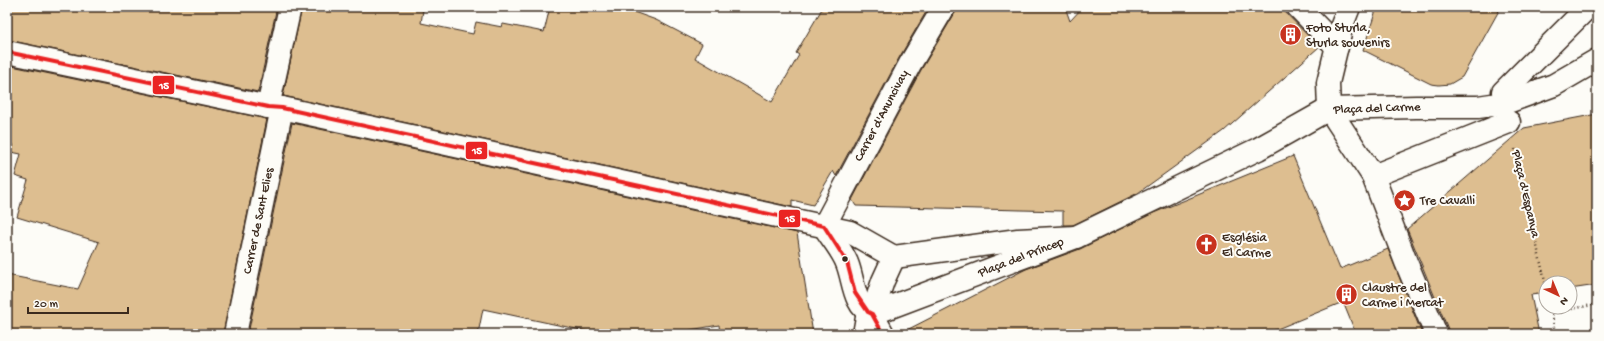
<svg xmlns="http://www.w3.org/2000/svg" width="1604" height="341" font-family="'Gochi Hand',sans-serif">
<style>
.building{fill:#ddbe90;stroke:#3b2a1e}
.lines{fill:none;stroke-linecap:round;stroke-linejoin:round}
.street-casing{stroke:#3b2a1e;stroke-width:25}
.path{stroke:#3b2a1e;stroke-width:2.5;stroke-dasharray:1 3;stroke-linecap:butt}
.street{stroke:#fdfcf7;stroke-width:22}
.bus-1-casing{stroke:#fdfcf7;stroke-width:7}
.bus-1{stroke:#ea2423;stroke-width:4}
.bus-dot{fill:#3b2a1e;stroke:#fdfcf7;stroke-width:1.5}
.labels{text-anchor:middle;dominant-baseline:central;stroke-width:4;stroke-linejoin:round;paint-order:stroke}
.poi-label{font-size:13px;fill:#3b2a1e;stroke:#fdfcf7;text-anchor:start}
.street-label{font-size:13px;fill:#3b2a1e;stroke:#fdfcf7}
.line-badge{stroke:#fdfcf7;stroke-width:1.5}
.badge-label{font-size:11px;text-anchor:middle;font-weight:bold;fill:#fff}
</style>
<rect width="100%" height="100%" fill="#fdfcf7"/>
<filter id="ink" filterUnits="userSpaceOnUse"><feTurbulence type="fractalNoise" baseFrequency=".025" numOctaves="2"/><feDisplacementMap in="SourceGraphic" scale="8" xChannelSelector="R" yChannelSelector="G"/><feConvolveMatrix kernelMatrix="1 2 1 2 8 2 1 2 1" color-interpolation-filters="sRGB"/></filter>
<g filter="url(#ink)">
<g class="building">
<polygon points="7,7 277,7 258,92 7,40"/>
<polygon points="302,7 406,7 423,10 421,23 473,34 476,22 502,27 503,24 544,32 550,7 620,7 656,20 702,44 695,58 772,102 799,55 796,53 823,7 929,7 899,58 836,176 833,171 813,205 792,200 792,207 283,96"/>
<polygon points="956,7 1065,7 1070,21 1083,7 1280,7 1319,47 1224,131 1138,193 1073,225 1063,225 1063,211 856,206 852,200 921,70 955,13"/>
<polygon points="1377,7 1501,7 1462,77 1450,84 1439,85 1431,84 1363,50"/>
<polygon points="7,65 267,119 223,334 7,334 7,275 78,289 99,242 17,217 28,180 15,176 21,154 11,152 13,145 7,144"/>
<polygon points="1597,114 1597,285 1570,289 1570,283 1546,283 1546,293 1531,295 1539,334 1448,334 1448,329 1407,229 1524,128"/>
<polygon points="292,123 797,233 813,334 720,334 719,325 690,330 682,334 600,334 483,309 478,334 248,334"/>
<polygon points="1293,156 1340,269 1388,249 1422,334 1356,334 1343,302 1265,334 899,334 1026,269 1080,249 1151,214"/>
</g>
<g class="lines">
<defs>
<g id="street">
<polyline points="1298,7 1337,47"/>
<polyline points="7,52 268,107 282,108 850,232 894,257 1018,240 1076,237"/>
<polyline points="1503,92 1588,7"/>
<polyline points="268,107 290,7"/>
<polyline points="1329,109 1373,176 1406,262 1436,334"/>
<polyline points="1329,109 1328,83 1342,25 1349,7"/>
<polyline points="1373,176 1509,122"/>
<path d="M824 226C831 238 842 250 847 263 854 280 853 305 872 314L1076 237 1258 149 1329 109 1416 107H1478L1505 103 1554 85 1597 60"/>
<polyline points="824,226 910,64 944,7"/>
<polyline points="872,314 883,281 894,257"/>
<polyline points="872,314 883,334"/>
<polyline points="235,334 282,108"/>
<polyline points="864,334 868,312"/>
</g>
</defs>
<use href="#street" class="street-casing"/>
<g class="path">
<polyline points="1515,149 1546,286"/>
<polyline points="1551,307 1555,334"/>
<polyline points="1552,313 1597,304"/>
</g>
<use href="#street" class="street"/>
<defs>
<polyline id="bus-1" points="7,52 268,107 282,108 824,226 847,262 855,293 868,312 872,314 883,334"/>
</defs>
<use href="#bus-1" class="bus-1-casing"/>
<use href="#bus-1" class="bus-1"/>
</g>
</g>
<defs>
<symbol id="building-disc" viewBox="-11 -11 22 22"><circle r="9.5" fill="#c8321e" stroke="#fdfcf7"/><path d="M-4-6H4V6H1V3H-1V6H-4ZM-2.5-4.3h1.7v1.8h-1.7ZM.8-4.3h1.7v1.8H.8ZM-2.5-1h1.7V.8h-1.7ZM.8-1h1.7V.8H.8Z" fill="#fff"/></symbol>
<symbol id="sight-disc" viewBox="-11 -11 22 22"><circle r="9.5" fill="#c8321e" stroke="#fdfcf7"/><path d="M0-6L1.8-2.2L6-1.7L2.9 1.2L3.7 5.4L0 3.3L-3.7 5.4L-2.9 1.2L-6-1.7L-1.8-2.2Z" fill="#fff"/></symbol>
<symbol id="church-disc" viewBox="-11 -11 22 22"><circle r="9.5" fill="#c8321e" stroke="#fdfcf7"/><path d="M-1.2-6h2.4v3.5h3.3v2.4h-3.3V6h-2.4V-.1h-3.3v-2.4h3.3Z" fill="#fff"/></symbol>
</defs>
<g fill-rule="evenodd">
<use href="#building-disc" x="1278" y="22" width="25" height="25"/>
<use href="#sight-disc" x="1392" y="188" width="25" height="25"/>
<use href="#church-disc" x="1194" y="232" width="25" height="25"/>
<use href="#building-disc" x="1334" y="282" width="25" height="25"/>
</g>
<circle class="bus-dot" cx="845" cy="259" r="3.5"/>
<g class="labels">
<g class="poi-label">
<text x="1306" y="28">Foto Sturla,<tspan x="1306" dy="15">Sturla souvenirs</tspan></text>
<text x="1420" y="201">Tre Cavalli</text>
<text x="1222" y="238">Església<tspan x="1222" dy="15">El Carme</tspan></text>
<text x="1362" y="288">Claustre del<tspan x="1362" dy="15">Carme i Mercat</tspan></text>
</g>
<g class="street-label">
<text transform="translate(1377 109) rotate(-2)">Plaça del Carme</text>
<text transform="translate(882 116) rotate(-62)">Carrer d'Anuncivay</text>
<text transform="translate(1525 194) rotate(77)">Plaça d'Espanya</text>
<text transform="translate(259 221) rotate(-78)">Carrer de Sant Elies</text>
<text transform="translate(1021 258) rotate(-21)">Plaça del Príncep</text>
</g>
</g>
<g class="line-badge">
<rect x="152" y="75" width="23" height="20" rx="4" fill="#ea2423"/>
<rect x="465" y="141" width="23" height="19" rx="4" fill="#ea2423"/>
<rect x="778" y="209" width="23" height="19" rx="4" fill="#ea2423"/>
</g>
<g class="badge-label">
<text x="164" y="89">15</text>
<text x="477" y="154">15</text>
<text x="790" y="222">15</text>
</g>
<rect width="1604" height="341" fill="none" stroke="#fdfcf7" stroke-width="24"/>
<rect x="12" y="12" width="1580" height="317" fill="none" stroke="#3b2a1e" stroke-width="1.5" filter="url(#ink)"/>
<g transform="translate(1558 295) rotate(136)"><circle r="19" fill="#fdfcf7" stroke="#afa8a0"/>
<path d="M0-3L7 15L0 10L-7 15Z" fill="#c8321e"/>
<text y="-6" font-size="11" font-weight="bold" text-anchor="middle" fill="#3b2a1e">N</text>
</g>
<path d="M28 307v6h100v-6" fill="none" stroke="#3b2a1e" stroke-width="2"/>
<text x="34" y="307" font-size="12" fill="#3b2a1e" stroke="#fdfcf7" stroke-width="3" paint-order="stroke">20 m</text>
</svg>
